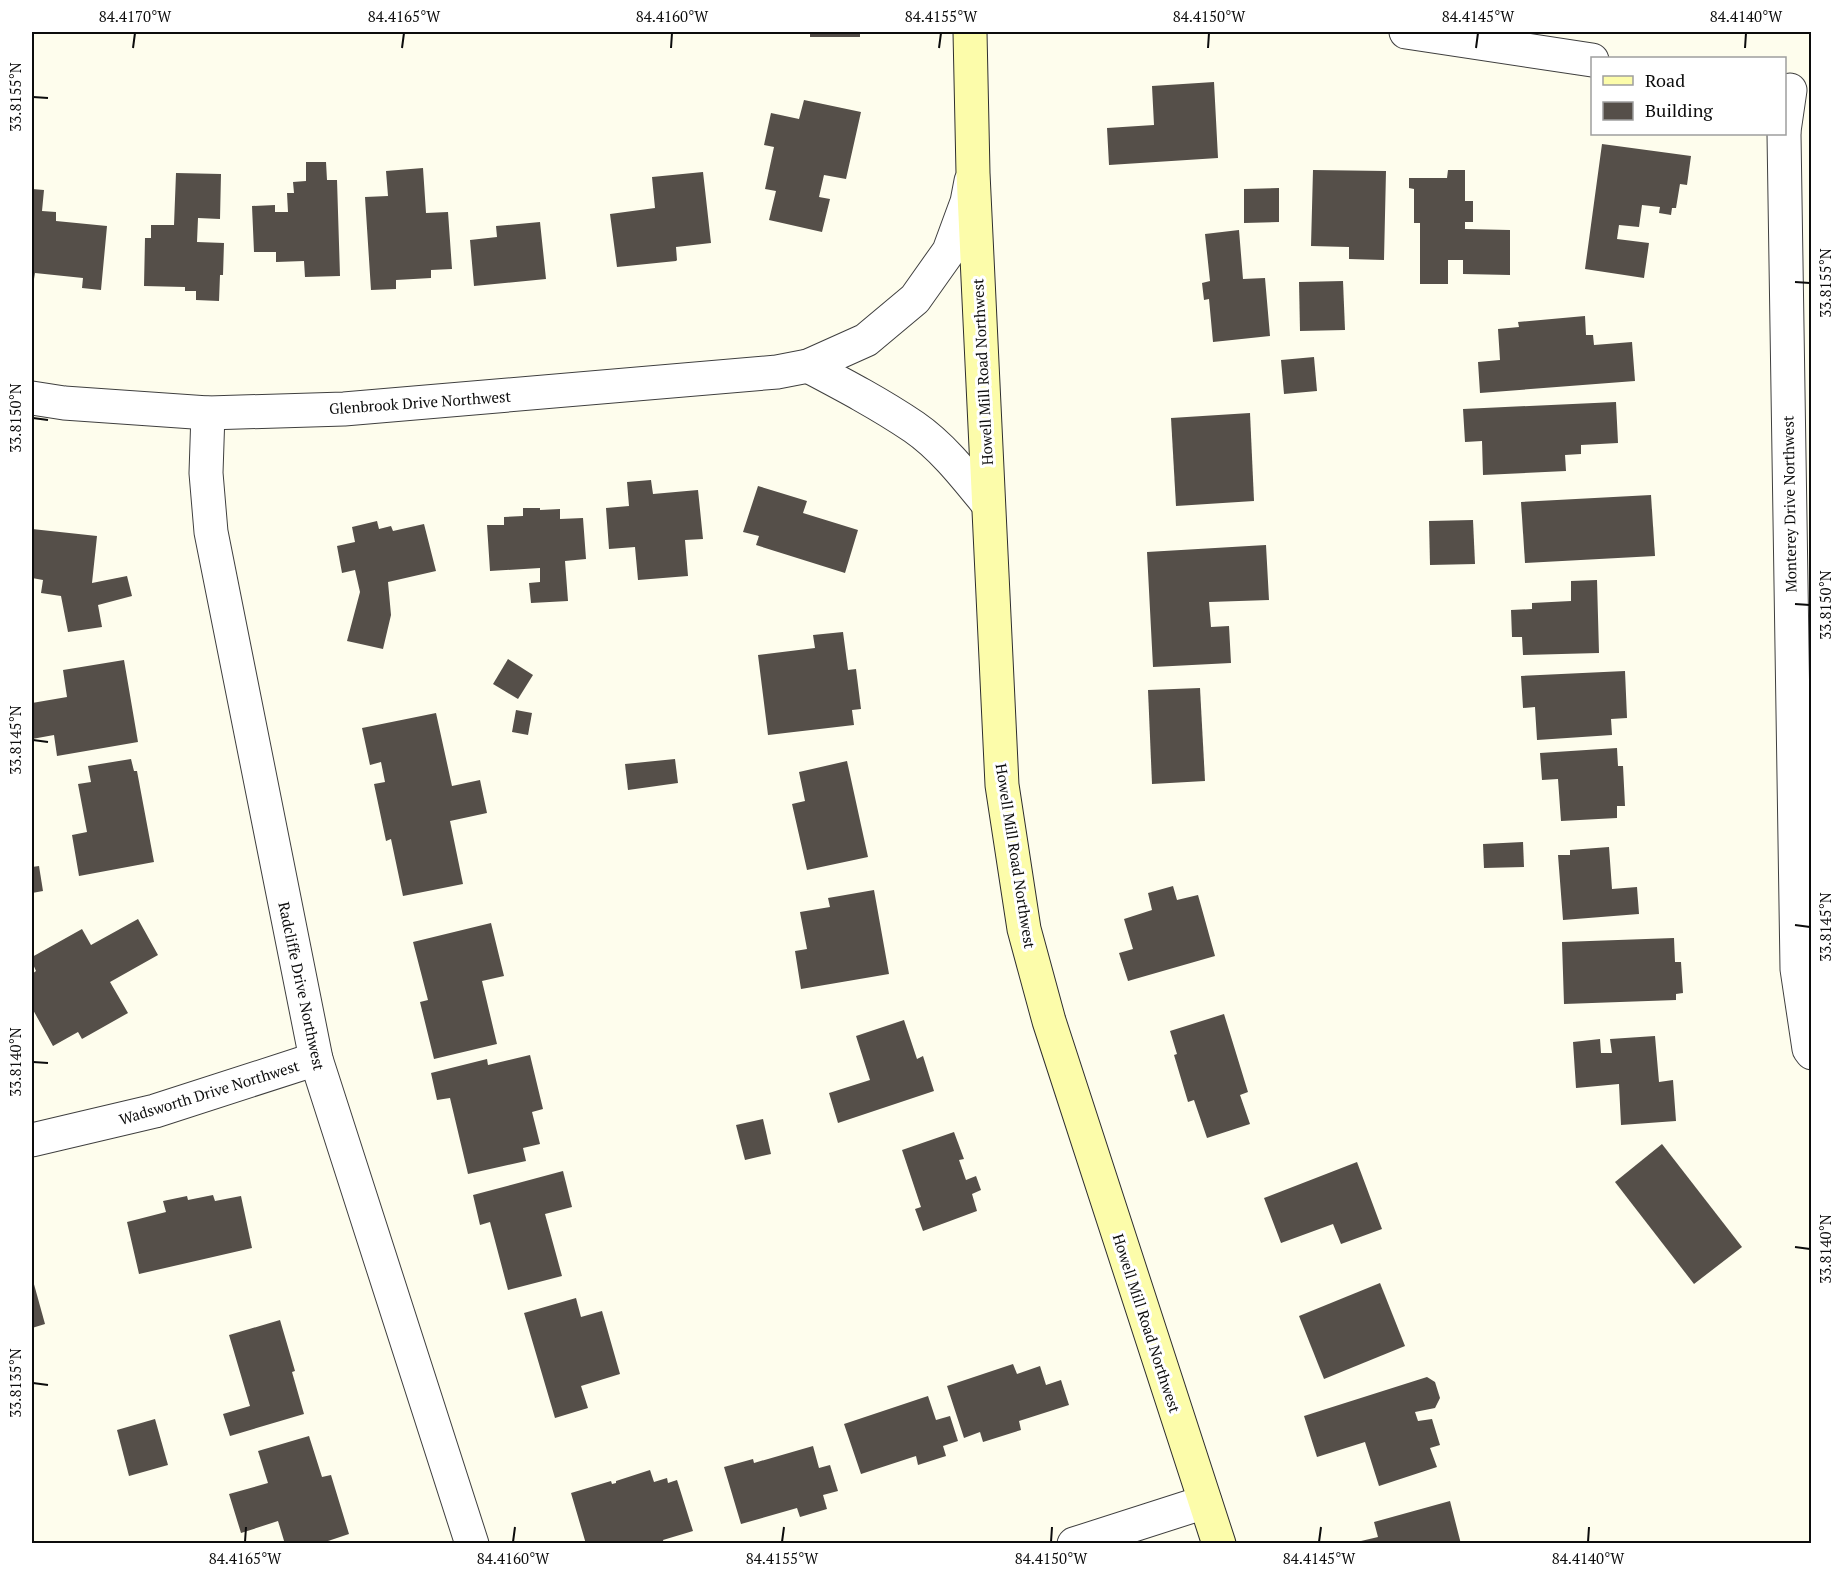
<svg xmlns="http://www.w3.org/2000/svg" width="1843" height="1575" font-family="'PT Serif',serif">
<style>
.building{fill:#554f49}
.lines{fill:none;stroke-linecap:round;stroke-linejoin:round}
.minor-casing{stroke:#3f3f3f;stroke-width:35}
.secondary-casing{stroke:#2e2e2e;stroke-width:35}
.minor{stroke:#fff;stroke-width:33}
.secondary{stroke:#fcfcaa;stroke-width:33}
.ticks{fill:none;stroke:#0c0c0c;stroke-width:2}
.labels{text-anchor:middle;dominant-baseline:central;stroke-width:6;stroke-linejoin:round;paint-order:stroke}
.street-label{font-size:15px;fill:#0c0c0c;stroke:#fff}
.neatline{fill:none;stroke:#0c0c0c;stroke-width:2}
.ticks-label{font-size:15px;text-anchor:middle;fill:#0c0c0c}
</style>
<rect width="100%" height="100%" fill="#fefded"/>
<g class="building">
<rect x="810" y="32" width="50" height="5"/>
<polygon points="1214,82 1218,158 1109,165 1107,128 1154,125 1152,86"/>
<polygon points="804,100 861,112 846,179 824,175 819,197 830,199 822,232 769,220 776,191 765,189 774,147 764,145 771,113 799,119"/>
<polygon points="1602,144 1691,156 1687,185 1680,184 1676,208 1672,208 1671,215 1659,213 1660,207 1642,205 1639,227 1619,225 1617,239 1649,243 1644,278 1585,269"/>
<polygon points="306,162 326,162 327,180 337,180 340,276 305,277 304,261 276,262 276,252 254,252 252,206 275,205 275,212 288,212 287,193 294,193 293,182 306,181"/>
<polygon points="423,168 426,213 448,212 452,269 431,270 431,278 396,280 396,289 371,290 365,197 388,196 386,171"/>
<polygon points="1313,170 1386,171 1384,260 1349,259 1349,247 1311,246"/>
<polygon points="1448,170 1465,170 1465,201 1473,201 1473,222 1465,222 1465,229 1510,230 1510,275 1463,274 1463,260 1448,260 1448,284 1420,284 1420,223 1414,223 1414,189 1409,188 1409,178 1447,178"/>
<polygon points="703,172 711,243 676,247 677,260 676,261 617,267 610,214 655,208 652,177"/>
<polygon points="176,173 221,174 220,219 198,218 197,242 224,243 223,275 220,275 219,301 196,300 196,291 185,291 185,287 144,286 145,238 151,238 151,225 174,225"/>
<polygon points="1279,188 1279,222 1244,223 1244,189"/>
<polygon points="32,189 44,190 42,211 56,212 56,221 107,226 101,290 82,288 83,278 35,273 34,279 32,279"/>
<polygon points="540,222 546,279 474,286 470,240 497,237 496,226"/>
<polygon points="1239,230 1243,279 1265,278 1270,336 1213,342 1209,299 1204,300 1202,283 1210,281 1205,234"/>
<polygon points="1343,281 1345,330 1300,331 1299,282"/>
<polygon points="1585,316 1586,335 1593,335 1594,345 1632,342 1635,381 1480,393 1478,362 1500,360 1498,329 1519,327 1518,322"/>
<polygon points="1314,357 1317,391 1284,394 1281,360"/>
<polygon points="1616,402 1618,443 1581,445 1581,454 1565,455 1566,471 1483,475 1482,441 1465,442 1463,409"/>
<polygon points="1250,413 1254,501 1176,506 1171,418"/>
<polygon points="651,480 653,494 698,490 703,539 685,540 688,576 638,580 635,547 609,549 606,508 629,506 627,482"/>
<polygon points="758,486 807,501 803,513 858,530 845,573 756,545 759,536 743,532"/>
<polygon points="1651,495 1655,556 1525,563 1521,502"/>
<polygon points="523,508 540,508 540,510 560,509 560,519 583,518 586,559 565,561 568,601 531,603 529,583 540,582 540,568 490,571 487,525 504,525 504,517 523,516"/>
<polygon points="1473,520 1475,564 1430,565 1429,521"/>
<polygon points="377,521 379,529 391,526 393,531 424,524 436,571 388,582 391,615 383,649 347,641 360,592 355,570 342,573 337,546 355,542 352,527"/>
<polygon points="32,529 97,536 92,583 127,576 132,596 98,605 102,627 68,632 61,596 41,593 43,580 32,578"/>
<polygon points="1266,545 1269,600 1209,602 1211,627 1229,626 1231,663 1153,667 1147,552"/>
<polygon points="1597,580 1599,653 1523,655 1522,637 1512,637 1511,610 1532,609 1532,603 1571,601 1571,581"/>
<polygon points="843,632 848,670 856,669 861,709 852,710 854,725 768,735 758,655 815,648 813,635"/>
<polygon points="508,659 533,675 518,699 493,684"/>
<polygon points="124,660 138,742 57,756 54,735 32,739 32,703 67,697 63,670"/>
<polygon points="1625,671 1627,718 1611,719 1612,735 1537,740 1535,707 1523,708 1521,676"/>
<polygon points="1200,688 1205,781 1152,784 1148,690"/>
<polygon points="516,710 532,713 528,735 512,732"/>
<polygon points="436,713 452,786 480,780 487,813 450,821 463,884 403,896 391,839 386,841 374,784 385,782 381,762 370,765 362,728"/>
<polygon points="1617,748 1618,766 1623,766 1625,806 1617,806 1617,818 1561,821 1558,779 1542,780 1540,753"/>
<polygon points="131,759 134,771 137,771 154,862 79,876 72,835 87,832 78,784 91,782 88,766"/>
<polygon points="675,759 678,783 628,790 625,764"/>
<polygon points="847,761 868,857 807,870 792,804 805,801 799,772"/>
<polygon points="1523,842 1524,867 1484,868 1483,844"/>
<polygon points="1609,847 1612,889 1637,887 1639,914 1563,920 1558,855 1570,855 1570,850"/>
<polygon points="39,866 43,891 32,893 32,867"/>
<polygon points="1173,886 1177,900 1198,895 1215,956 1128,981 1119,953 1133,949 1124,919 1152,910 1148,893"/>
<polygon points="874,890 889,974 801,989 795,951 807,949 800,912 830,907 828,898"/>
<polygon points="138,919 158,955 110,982 128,1013 82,1039 78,1032 53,1046 32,1008 32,974 36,971 32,962 32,957 82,929 91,945"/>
<polygon points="491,923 504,976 482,981 497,1044 434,1059 420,1002 428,1000 413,942"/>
<polygon points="1674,938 1675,962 1681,962 1683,993 1676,994 1676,1000 1564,1004 1562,942"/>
<polygon points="1224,1014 1248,1092 1240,1095 1250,1124 1207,1138 1194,1100 1188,1102 1174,1055 1177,1054 1170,1031"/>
<polygon points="904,1020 917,1059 923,1056 934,1091 838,1123 829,1093 870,1080 856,1036"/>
<polygon points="1655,1036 1659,1082 1673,1080 1676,1121 1621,1125 1619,1084 1576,1088 1573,1042 1600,1039 1601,1053 1612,1053 1610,1039"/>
<polygon points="530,1055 543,1109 532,1112 540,1144 523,1148 526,1161 468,1174 450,1098 437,1100 431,1073 487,1059 488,1065"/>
<polygon points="763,1119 771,1154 745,1160 736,1125"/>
<polygon points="954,1132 964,1159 959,1160 966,1180 976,1176 981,1190 972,1194 977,1211 923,1231 915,1209 921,1207 902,1150"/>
<polygon points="1662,1144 1742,1247 1694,1284 1615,1182"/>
<polygon points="1357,1162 1382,1229 1341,1244 1333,1224 1281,1243 1264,1198"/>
<polygon points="563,1171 572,1207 545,1214 562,1276 508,1290 490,1222 480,1225 473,1195"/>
<polygon points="213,1195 215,1201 241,1196 252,1248 139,1274 127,1222 166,1212 163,1201 187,1196 188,1200"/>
<polygon points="32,1277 45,1324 32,1328"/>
<polygon points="1380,1283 1405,1346 1324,1379 1299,1316"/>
<polygon points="576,1298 581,1317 602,1311 620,1374 581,1386 588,1408 555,1418 524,1313"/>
<polygon points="280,1320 295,1371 292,1372 304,1414 230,1436 223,1414 250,1406 229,1335"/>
<polygon points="1013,1364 1017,1374 1040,1366 1046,1385 1061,1380 1069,1405 1019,1421 1021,1430 983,1442 980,1432 964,1438 947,1386"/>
<polygon points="1427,1377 1435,1382 1440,1398 1435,1408 1415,1412 1418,1421 1432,1419 1440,1445 1430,1448 1437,1467 1379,1486 1365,1442 1317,1457 1304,1416"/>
<polygon points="928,1396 936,1420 950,1416 958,1441 943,1446 946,1456 918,1465 916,1456 861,1474 844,1424"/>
<polygon points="155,1419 168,1465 129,1476 117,1430"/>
<polygon points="309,1436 322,1477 331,1475 349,1534 319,1544 285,1544 278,1521 241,1533 229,1494 268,1483 258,1451"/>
<polygon points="813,1446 819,1468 830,1465 838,1491 823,1495 827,1509 800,1517 797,1508 741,1524 724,1467 753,1459 754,1463"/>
<polygon points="650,1470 654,1482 667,1478 668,1483 677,1480 693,1531 663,1540 664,1544 586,1544 571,1493 611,1481 612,1484 616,1483 616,1481"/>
<polygon points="1450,1501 1461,1544 1362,1544 1361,1541 1378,1537 1374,1522"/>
</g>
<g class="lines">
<defs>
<g id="minor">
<polyline points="1406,32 1592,60"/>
<polyline points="1784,131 1790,90"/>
<polyline points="1784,134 1797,969 1809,1049 1812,1053"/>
<path d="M808 366C844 385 880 404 914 427 943 447 966 477 988 504"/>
<polyline points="32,398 64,403 208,413 344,409 777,372 808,366 866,340 915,299 949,251 967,202 971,181"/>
<polyline points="208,413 206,473 211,532 316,1059 472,1544"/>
<polyline points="32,1140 155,1111 316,1059"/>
<polyline points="1074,1544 1205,1502"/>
</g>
<polyline id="secondary" points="970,32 973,173 1002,785 1024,929 1049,1021 1219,1544"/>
</defs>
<use href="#minor" class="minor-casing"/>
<use href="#secondary" class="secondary-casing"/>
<use href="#minor" class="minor"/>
<use href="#secondary" class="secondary"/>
</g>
<path class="ticks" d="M133 48 135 33M402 48 404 33M671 48 672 33M939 48 941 33M1208 48 1209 33M1476 48 1478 33M1745 48 1746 33M33 97 48 98M1795 282 1810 283M33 418 48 420M1795 604 1810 605M33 740 48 742M1795 925 1810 927M33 1062 48 1063M1795 1247 1810 1249M33 1383 48 1385M245 1542 246 1527M513 1542 515 1527M782 1542 784 1527M1051 1542 1052 1527M1319 1542 1321 1527M1588 1542 1589 1527"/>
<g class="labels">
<g class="street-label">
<text transform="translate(982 372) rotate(-93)">Howell Mill Road Northwest</text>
<text transform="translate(420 402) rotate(-4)">Glenbrook Drive Northwest</text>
<text transform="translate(1789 504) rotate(-91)">Monterey Drive Northwest</text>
<text transform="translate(1016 856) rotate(81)">Howell Mill Road Northwest</text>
<text transform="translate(302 986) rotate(78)">Radcliffe Drive Northwest</text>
<text transform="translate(209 1092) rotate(-17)">Wadsworth Drive Northwest</text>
<text transform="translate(1147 1323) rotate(72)">Howell Mill Road Northwest</text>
</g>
</g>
<rect width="1843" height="1575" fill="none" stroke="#ffffff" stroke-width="66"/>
<rect x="1591" y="57" width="195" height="78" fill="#ffffff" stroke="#9e9e9e" stroke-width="1.5"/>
<rect x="1603" y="76" width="30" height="9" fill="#fcfcaa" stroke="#9e9e9e" stroke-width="1.5"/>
<text x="1645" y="87" font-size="18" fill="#0c0c0c">Road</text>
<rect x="1603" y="102" width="30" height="18" fill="#554f49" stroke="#9e9e9e" stroke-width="1.5"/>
<text x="1645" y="117" font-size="18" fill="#0c0c0c">Building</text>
<rect x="33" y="33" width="1777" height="1509" class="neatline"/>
<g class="ticks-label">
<text x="135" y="22">84.4170°W</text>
<text x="404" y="22">84.4165°W</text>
<text x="672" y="22">84.4160°W</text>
<text x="941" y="22">84.4155°W</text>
<text x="1209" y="22">84.4150°W</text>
<text x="1478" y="22">84.4145°W</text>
<text x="1746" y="22">84.4140°W</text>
<text transform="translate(16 97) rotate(-90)" y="5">33.8155°N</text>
<text transform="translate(1826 283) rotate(-90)" y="5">33.8155°N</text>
<text transform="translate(16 418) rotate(-90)" y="5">33.8150°N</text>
<text transform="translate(1826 605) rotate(-90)" y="5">33.8150°N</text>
<text transform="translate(16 740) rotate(-90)" y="5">33.8145°N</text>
<text transform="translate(1826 927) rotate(-90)" y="5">33.8145°N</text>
<text transform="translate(16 1062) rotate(-90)" y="5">33.8140°N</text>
<text transform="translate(1826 1249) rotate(-90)" y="5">33.8140°N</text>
<text transform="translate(16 1383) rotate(-90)" y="5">33.8135°N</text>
<text x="245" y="1564">84.4165°W</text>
<text x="513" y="1564">84.4160°W</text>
<text x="782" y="1564">84.4155°W</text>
<text x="1051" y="1564">84.4150°W</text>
<text x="1319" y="1564">84.4145°W</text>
<text x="1588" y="1564">84.4140°W</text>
</g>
</svg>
